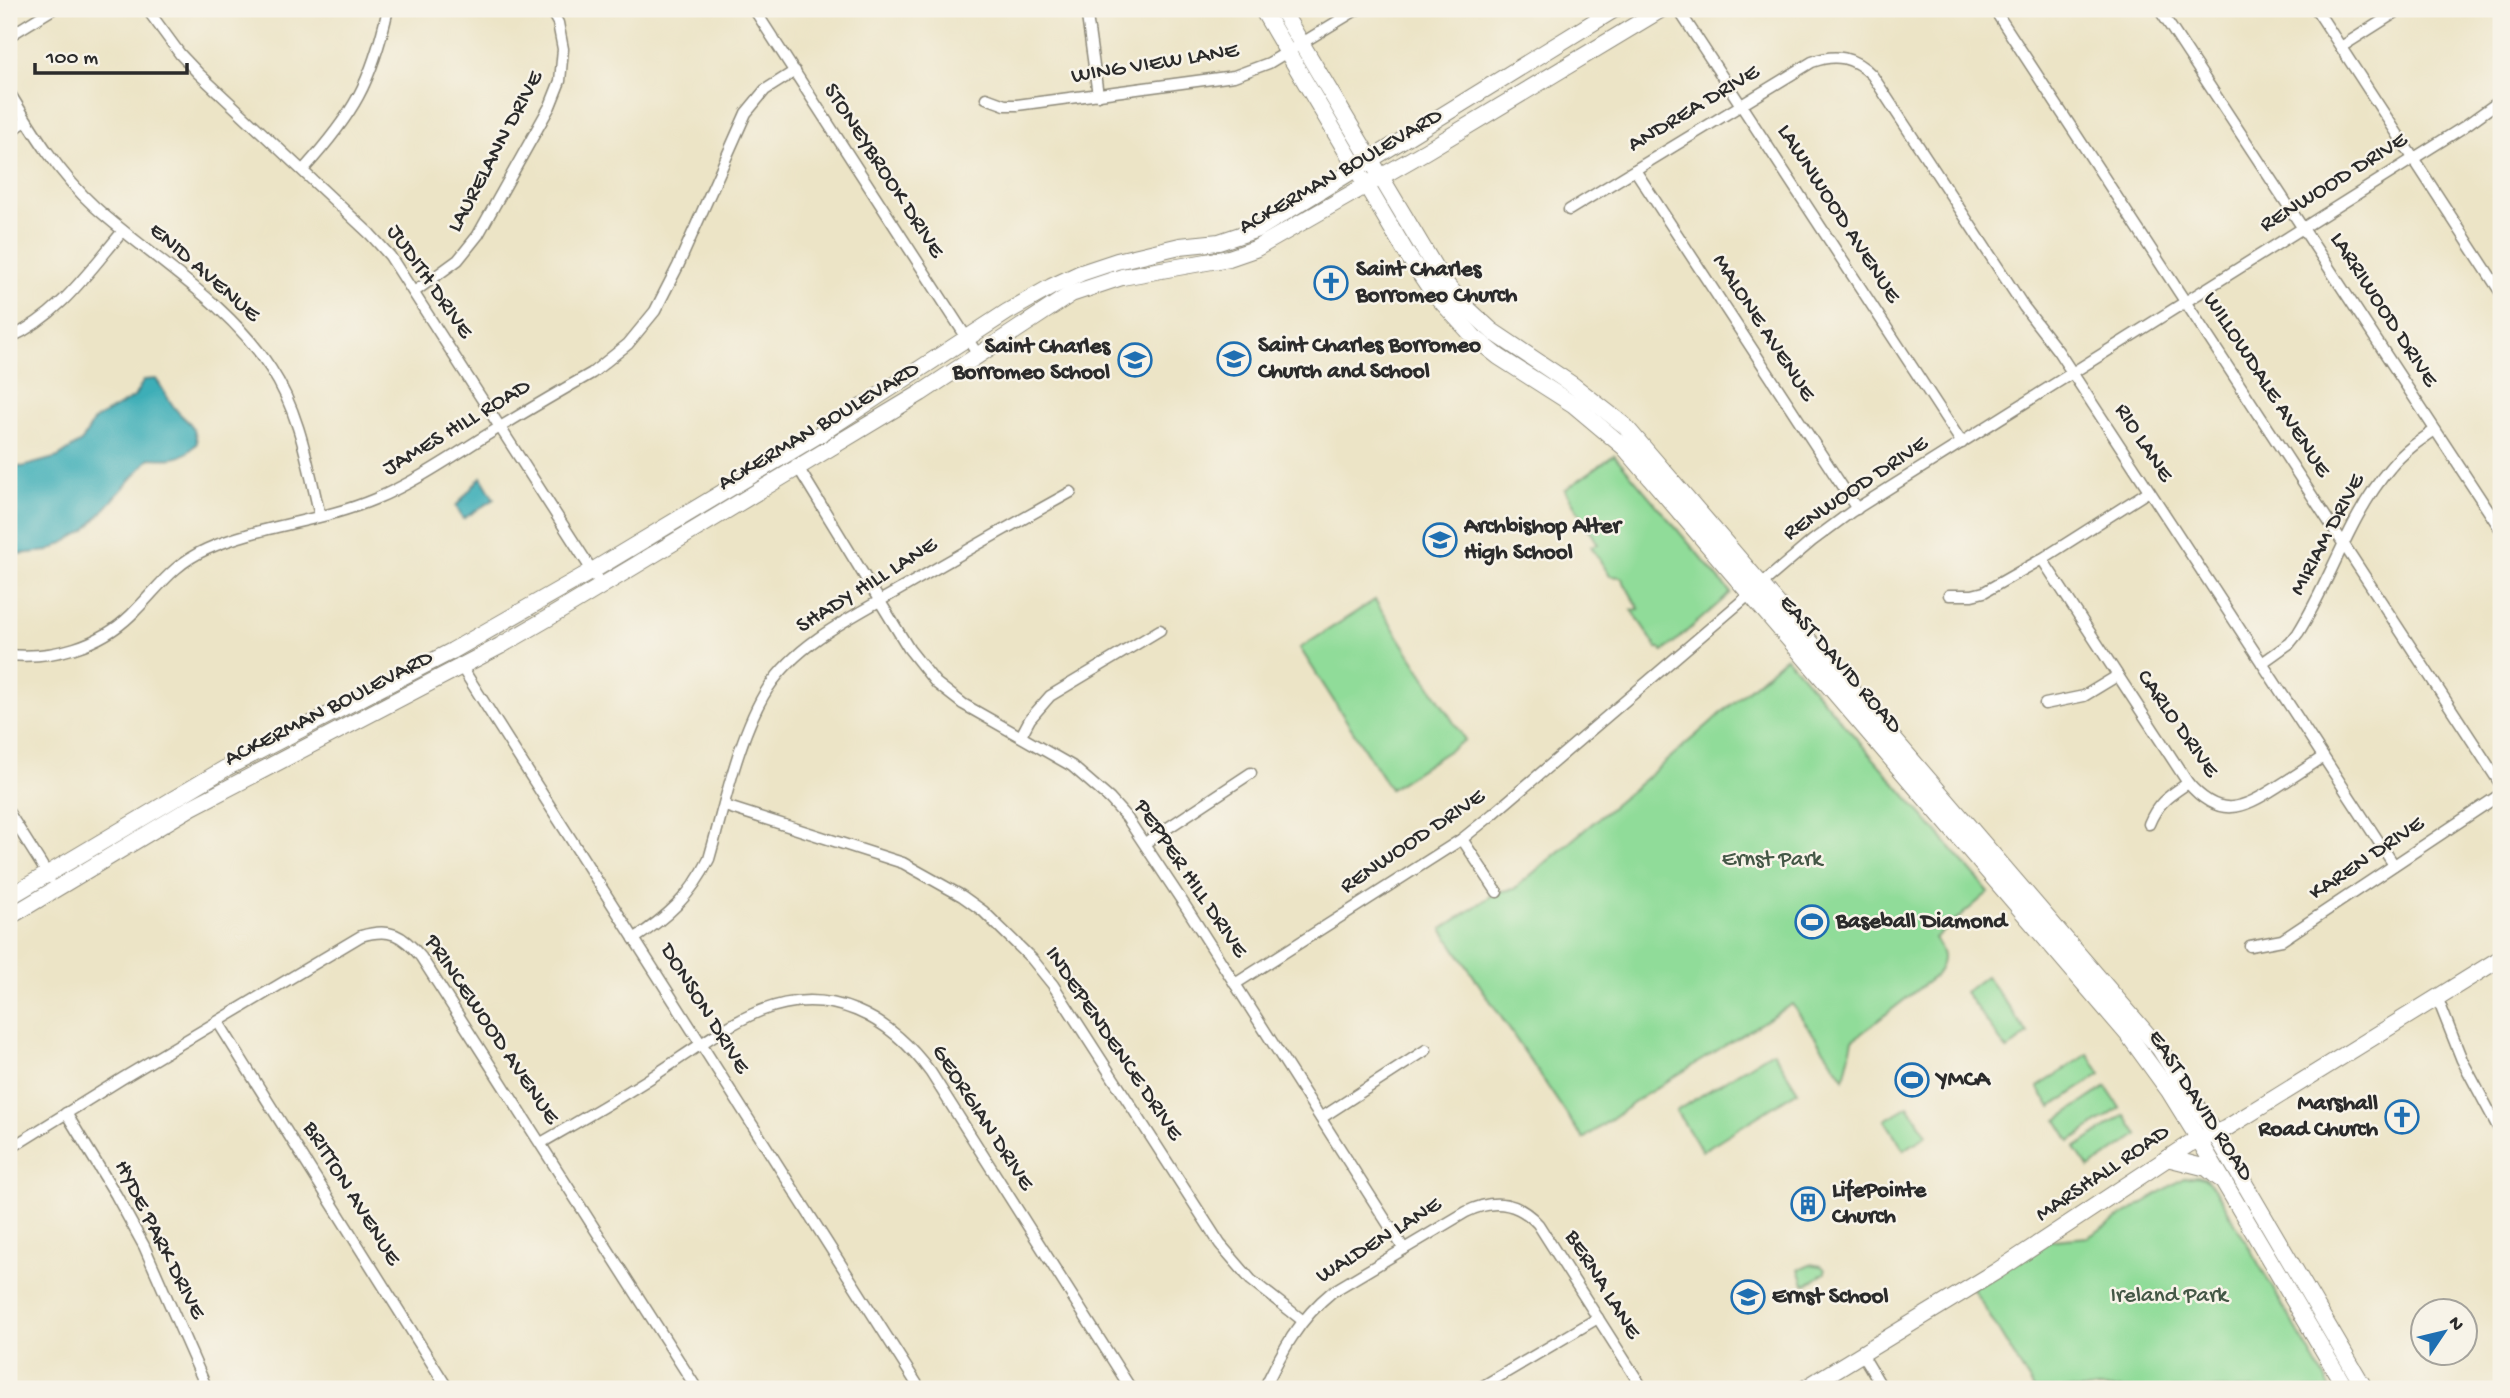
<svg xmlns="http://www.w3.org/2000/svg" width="2510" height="1398" font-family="'Gochi Hand',sans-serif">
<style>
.green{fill:#90dc99;stroke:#5e8462;stroke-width:2}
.water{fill:#3daeb7;stroke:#346c71;stroke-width:2}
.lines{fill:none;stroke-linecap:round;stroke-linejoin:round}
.street-casing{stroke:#8c8878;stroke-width:13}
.secondary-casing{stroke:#8c8878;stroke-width:18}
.street{stroke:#fff;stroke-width:10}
.secondary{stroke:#fff;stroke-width:16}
.labels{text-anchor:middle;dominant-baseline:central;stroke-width:5;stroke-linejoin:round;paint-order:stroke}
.street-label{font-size:23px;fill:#2b2b2b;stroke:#f7f3e8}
.poi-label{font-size:23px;font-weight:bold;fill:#2b2b2b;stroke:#f7f3e8;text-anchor:start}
.park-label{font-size:23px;fill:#445746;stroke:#f7f3e8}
</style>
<rect width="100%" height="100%" fill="#f7f3e8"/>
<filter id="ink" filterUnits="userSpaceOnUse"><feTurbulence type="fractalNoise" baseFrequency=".0143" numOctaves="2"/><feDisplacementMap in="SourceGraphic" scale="14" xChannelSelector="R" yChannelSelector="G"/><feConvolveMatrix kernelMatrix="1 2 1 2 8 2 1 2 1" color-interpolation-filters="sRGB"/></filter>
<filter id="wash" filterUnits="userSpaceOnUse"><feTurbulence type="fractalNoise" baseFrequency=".00686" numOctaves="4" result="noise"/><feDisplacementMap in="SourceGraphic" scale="28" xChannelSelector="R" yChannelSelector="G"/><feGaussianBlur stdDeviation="1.57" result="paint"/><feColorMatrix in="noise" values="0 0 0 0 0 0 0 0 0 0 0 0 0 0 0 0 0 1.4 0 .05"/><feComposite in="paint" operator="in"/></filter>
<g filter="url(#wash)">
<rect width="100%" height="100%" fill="#ece4c6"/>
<g class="green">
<polygon points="1614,455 1731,593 1664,651 1657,648 1632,610 1639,609 1621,577 1610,576 1591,546 1598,544 1565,490"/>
<polygon points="1375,600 1465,740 1390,789 1300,648"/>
<path d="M1786 657 1989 892 1935 938C1944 953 1947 960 1936 975L1853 1040 1844 1078 1792 1004 1642 1097 1583 1139 1442 929 1497 892 1514 889 1657 769Z"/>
<polygon points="1986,976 2028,1034 2007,1050 1965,992"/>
<polygon points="1773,1051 1798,1091 1702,1151 1676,1111"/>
<polygon points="2088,1054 2101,1074 2051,1107 2038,1087"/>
<polygon points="2106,1087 2120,1108 2070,1141 2057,1120"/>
<polygon points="1908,1106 1927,1135 1904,1150 1885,1120"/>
<polygon points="2125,1115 2138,1135 2089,1168 2075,1148"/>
<polygon points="2197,1176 2204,1178 2216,1190 2331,1389 2034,1389 1972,1287 2043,1241 2088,1237 2177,1182 2184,1178"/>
<polygon points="1810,1264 1821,1266 1825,1269 1825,1273 1807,1284 1804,1284 1799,1269"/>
</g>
<g class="water">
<path d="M156 379C163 388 167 398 174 407 186 424 194 419 197 443 183 461 170 459 150 458L86 530 49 551 9 555V464L22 467 58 457 82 441 94 420 134 397 144 380Z"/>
<polygon points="481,477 494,499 463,519 456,506"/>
</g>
</g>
<g filter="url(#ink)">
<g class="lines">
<defs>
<g id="street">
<polyline points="147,9 180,54 198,73 370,234 390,256 602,586"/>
<polyline points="754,9 978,355"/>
<polyline points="1678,9 1962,443"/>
<polyline points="1994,9 2501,785"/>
<polyline points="2159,9 2501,530"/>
<polyline points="2316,9 2501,293"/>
<polyline points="1087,16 1098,95"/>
<polyline points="9,36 53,9"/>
<polyline points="2341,47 2401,9"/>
<path d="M9 92C34 133 59 174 95 207 154 260 228 302 271 369 300 413 308 466 320 516"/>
<polyline points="986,98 1005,105 1017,105 1234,76 1269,63 1358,9"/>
<polyline points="9,132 26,121"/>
<path d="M303 170C354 113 371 84 388 9"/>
<polyline points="1635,170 1857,509"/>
<path d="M1569 210 1812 62C1836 53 1854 57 1872 75L2024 307 2058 351 2394 865"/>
<polyline points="414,292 458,260 478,235 550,106 560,81 563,49 558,23 550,9"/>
<path d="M9 338C59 316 89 271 123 231"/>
<polyline points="796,464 909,649 936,683 963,704 1072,766 1110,799 1127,818 1186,907 1404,1249"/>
<path d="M2042 559 2188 783C2219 819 2241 810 2277 787 2293 777 2308 767 2323 757"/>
<polyline points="1949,595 1972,595 1984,592 2042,559 2149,491"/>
<path d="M9 655C53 659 99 646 131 615 158 589 171 565 207 549 261 525 321 522 375 499 413 483 447 460 482 438 518 416 555 394 592 373L628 344 655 311 678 266 746 113 765 90 795 71"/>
<polyline points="459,663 920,1389"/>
<path d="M2262 663 2290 643 2298 633C2331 581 2349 516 2390 468 2403 452 2419 441 2435 430"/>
<polyline points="2045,704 2084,696 2117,676"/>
<polyline points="1021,736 1030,719 1050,696 1160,630"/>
<polyline points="725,806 903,863 962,896 983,911 1032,959 1053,985 1220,1244 1251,1280 1302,1320"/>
<polyline points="9,813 50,878"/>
<path d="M2149 824C2158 802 2169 796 2188 783"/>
<polyline points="1462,839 1497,892"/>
<polyline points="1145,843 1251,773"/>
<path d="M634 939C667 917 691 896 709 859 724 807 739 733 768 688 799 641 856 615 904 587 959 555 1015 523 1071 492"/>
<polyline points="2250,946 2282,940 2501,794"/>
<polyline points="1235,984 1462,839 1493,814 1812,541 1851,512 2462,128 2501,100"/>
<polyline points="2437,997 2462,1060 2501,1133"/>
<polyline points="218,1022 448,1389"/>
<polyline points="66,1113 116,1195 144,1246 207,1389"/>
<polyline points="1321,1118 1426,1050"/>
<path d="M541 1143C579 1121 618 1099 655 1075 689 1053 723 1026 760 1011 830 983 890 1017 931 1073L1131 1389"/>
<path d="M9 1149 123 1078 361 936C390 927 403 935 421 957L697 1389"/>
<polyline points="1862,1354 1883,1389"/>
<path d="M1264 1389C1282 1351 1299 1319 1332 1292L1466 1212C1494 1198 1518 1202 1538 1224L1643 1389"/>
<polyline points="1478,1389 1598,1318"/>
</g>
<g id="secondary">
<polyline points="1262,9 1407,254 1431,290 1474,337 1499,357 1574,405 1624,447 2129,1036 2169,1091 2192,1128 2346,1389"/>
<polyline points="1281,9 1441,278 1465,306 1492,331 1574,386 1625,426 2159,1048 2223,1147 2365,1389"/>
<polyline points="9,897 226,768 452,651 592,571 820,434 1007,312 1051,287 1081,273 1117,261 1180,246 1219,242 1258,229 1615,9"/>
<polyline points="9,917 192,807 500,646 550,617 921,393 1071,294 1122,277 1229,258 1255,249 1426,151 1662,9"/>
<polyline points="2167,1158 2207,1168 2219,1178"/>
<polyline points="1804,1389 1997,1271 2189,1144 2225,1129 2501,958"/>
</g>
</defs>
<use href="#street" class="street-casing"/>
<use href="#secondary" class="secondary-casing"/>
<use href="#street" class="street"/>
<use href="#secondary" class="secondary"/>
</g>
</g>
<defs>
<symbol id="church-ring" viewBox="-11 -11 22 22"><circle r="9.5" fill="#f7f3e8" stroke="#1f6fb2" stroke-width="1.5"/><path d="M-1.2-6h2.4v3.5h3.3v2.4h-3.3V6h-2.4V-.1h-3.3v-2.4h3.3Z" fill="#1f6fb2"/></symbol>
<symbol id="school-ring" viewBox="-11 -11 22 22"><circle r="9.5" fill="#f7f3e8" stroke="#1f6fb2" stroke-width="1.5"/><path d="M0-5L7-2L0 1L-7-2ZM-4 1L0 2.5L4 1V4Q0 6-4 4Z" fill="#1f6fb2"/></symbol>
<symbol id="stadium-ring" viewBox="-11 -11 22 22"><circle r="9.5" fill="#f7f3e8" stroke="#1f6fb2" stroke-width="1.5"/><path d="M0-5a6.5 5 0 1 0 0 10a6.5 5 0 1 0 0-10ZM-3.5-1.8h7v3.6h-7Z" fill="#1f6fb2"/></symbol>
<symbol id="building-ring" viewBox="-11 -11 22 22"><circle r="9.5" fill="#f7f3e8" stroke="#1f6fb2" stroke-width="1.5"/><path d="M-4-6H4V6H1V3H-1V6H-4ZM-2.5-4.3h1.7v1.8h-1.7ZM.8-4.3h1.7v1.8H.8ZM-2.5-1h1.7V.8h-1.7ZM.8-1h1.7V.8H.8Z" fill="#1f6fb2"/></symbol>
</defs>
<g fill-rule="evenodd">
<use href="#church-ring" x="1312" y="264" width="38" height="38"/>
<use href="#school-ring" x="1215" y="340" width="38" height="38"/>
<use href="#school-ring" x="1116" y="341" width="38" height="38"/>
<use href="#school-ring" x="1421" y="521" width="38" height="38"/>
<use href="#stadium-ring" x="1793" y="903" width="38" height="38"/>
<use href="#stadium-ring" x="1893" y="1061" width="38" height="38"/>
<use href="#church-ring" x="2383" y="1098" width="38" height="38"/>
<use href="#building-ring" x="1789" y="1185" width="38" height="38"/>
<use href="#school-ring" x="1729" y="1278" width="38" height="38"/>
</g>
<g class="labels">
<g class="street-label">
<text transform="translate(1155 64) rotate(-9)">WING VIEW LANE</text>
<text transform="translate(1694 109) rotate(-31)">ANDREA DRIVE</text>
<text transform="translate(496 152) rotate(-62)">LAURELANN DRIVE</text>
<text transform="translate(883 171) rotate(57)">STONEYBROOK DRIVE</text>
<text transform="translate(1341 172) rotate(-30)">ACKERMAN BOULEVARD</text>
<text transform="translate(2334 183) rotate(-32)">RENWOOD DRIVE</text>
<text transform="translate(1838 214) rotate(57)">LAWNWOOD AVENUE</text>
<text transform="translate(204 273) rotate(41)">ENID AVENUE</text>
<text transform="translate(429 282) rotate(55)">JUDITH DRIVE</text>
<text transform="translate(2383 310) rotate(57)">LARRIWOOD DRIVE</text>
<text transform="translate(1763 328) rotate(57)">MALONE AVENUE</text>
<text transform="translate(2266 385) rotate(57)">WILLOWDALE AVENUE</text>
<text transform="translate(819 427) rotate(-31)">ACKERMAN BOULEVARD</text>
<text transform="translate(457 428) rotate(-31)">JAMES HILL ROAD</text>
<text transform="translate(2143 443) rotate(57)">RIO LANE</text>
<text transform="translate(1856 489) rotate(-34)">RENWOOD DRIVE</text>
<text transform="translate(2328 535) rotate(-62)">MIRIAM DRIVE</text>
<text transform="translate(867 586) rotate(-32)">SHADY HILL LANE</text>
<text transform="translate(1840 665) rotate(49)">EAST DAVID ROAD</text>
<text transform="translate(329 709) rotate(-27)">ACKERMAN BOULEVARD</text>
<text transform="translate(2177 724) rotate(55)">CARLO DRIVE</text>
<text transform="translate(1413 842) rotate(-34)">RENWOOD DRIVE</text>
<text transform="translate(2367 859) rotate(-34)">KAREN DRIVE</text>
<text transform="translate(1190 879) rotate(56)">PEPPER HILL DRIVE</text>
<text transform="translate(704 1009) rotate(58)">DONSON DRIVE</text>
<text transform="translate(491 1030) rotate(56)">PRINCEWOOD AVENUE</text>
<text transform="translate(1113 1044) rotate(56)">INDEPENDENCE DRIVE</text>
<text transform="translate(2200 1106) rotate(57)">EAST DAVID ROAD</text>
<text transform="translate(982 1118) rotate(57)">GEORGIAN DRIVE</text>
<text transform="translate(2103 1174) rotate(-34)">MARSHALL ROAD</text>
<text transform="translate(351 1194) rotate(58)">BRITTON AVENUE</text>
<text transform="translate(159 1240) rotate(63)">HYDE PARK DRIVE</text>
<text transform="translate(1379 1241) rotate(-32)">WALDEN LANE</text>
<text transform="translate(1602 1285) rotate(58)">BERNA LANE</text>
</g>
<g class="poi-label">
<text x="1356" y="270">Saint Charles<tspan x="1356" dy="26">Borromeo Church</tspan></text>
<text x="1258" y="346">Saint Charles Borromeo<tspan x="1258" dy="26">Church and School</tspan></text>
<text x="1110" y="347" text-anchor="end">Saint Charles<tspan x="1110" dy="26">Borromeo School</tspan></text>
<text x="1464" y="527">Archbishop Alter<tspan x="1464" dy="26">High School</tspan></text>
<text x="1836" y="922">Baseball Diamond</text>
<text x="1937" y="1080">YMCA</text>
<text x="2378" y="1104" text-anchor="end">Marshall<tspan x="2378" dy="26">Road Church</tspan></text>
<text x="1832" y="1191">LifePointe<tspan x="1832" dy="26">Church</tspan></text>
<text x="1772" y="1297">Ernst School</text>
</g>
<g class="park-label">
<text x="1772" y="860">Ernst Park</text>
<text x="2169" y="1296">Ireland Park</text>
</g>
</g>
<rect width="2510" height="1398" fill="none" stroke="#f7f3e8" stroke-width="35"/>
<g transform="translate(2444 1332) rotate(55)"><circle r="33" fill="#f7f3e8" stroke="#a5a39c" stroke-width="2"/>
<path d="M0-5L12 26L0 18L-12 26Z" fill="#1f6fb2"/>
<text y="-10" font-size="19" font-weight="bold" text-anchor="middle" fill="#2b2b2b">N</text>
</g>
<path d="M35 63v10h152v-10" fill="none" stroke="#2b2b2b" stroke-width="3.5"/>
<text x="46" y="63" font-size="21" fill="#2b2b2b" stroke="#f7f3e8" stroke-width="5" paint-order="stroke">100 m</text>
</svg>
